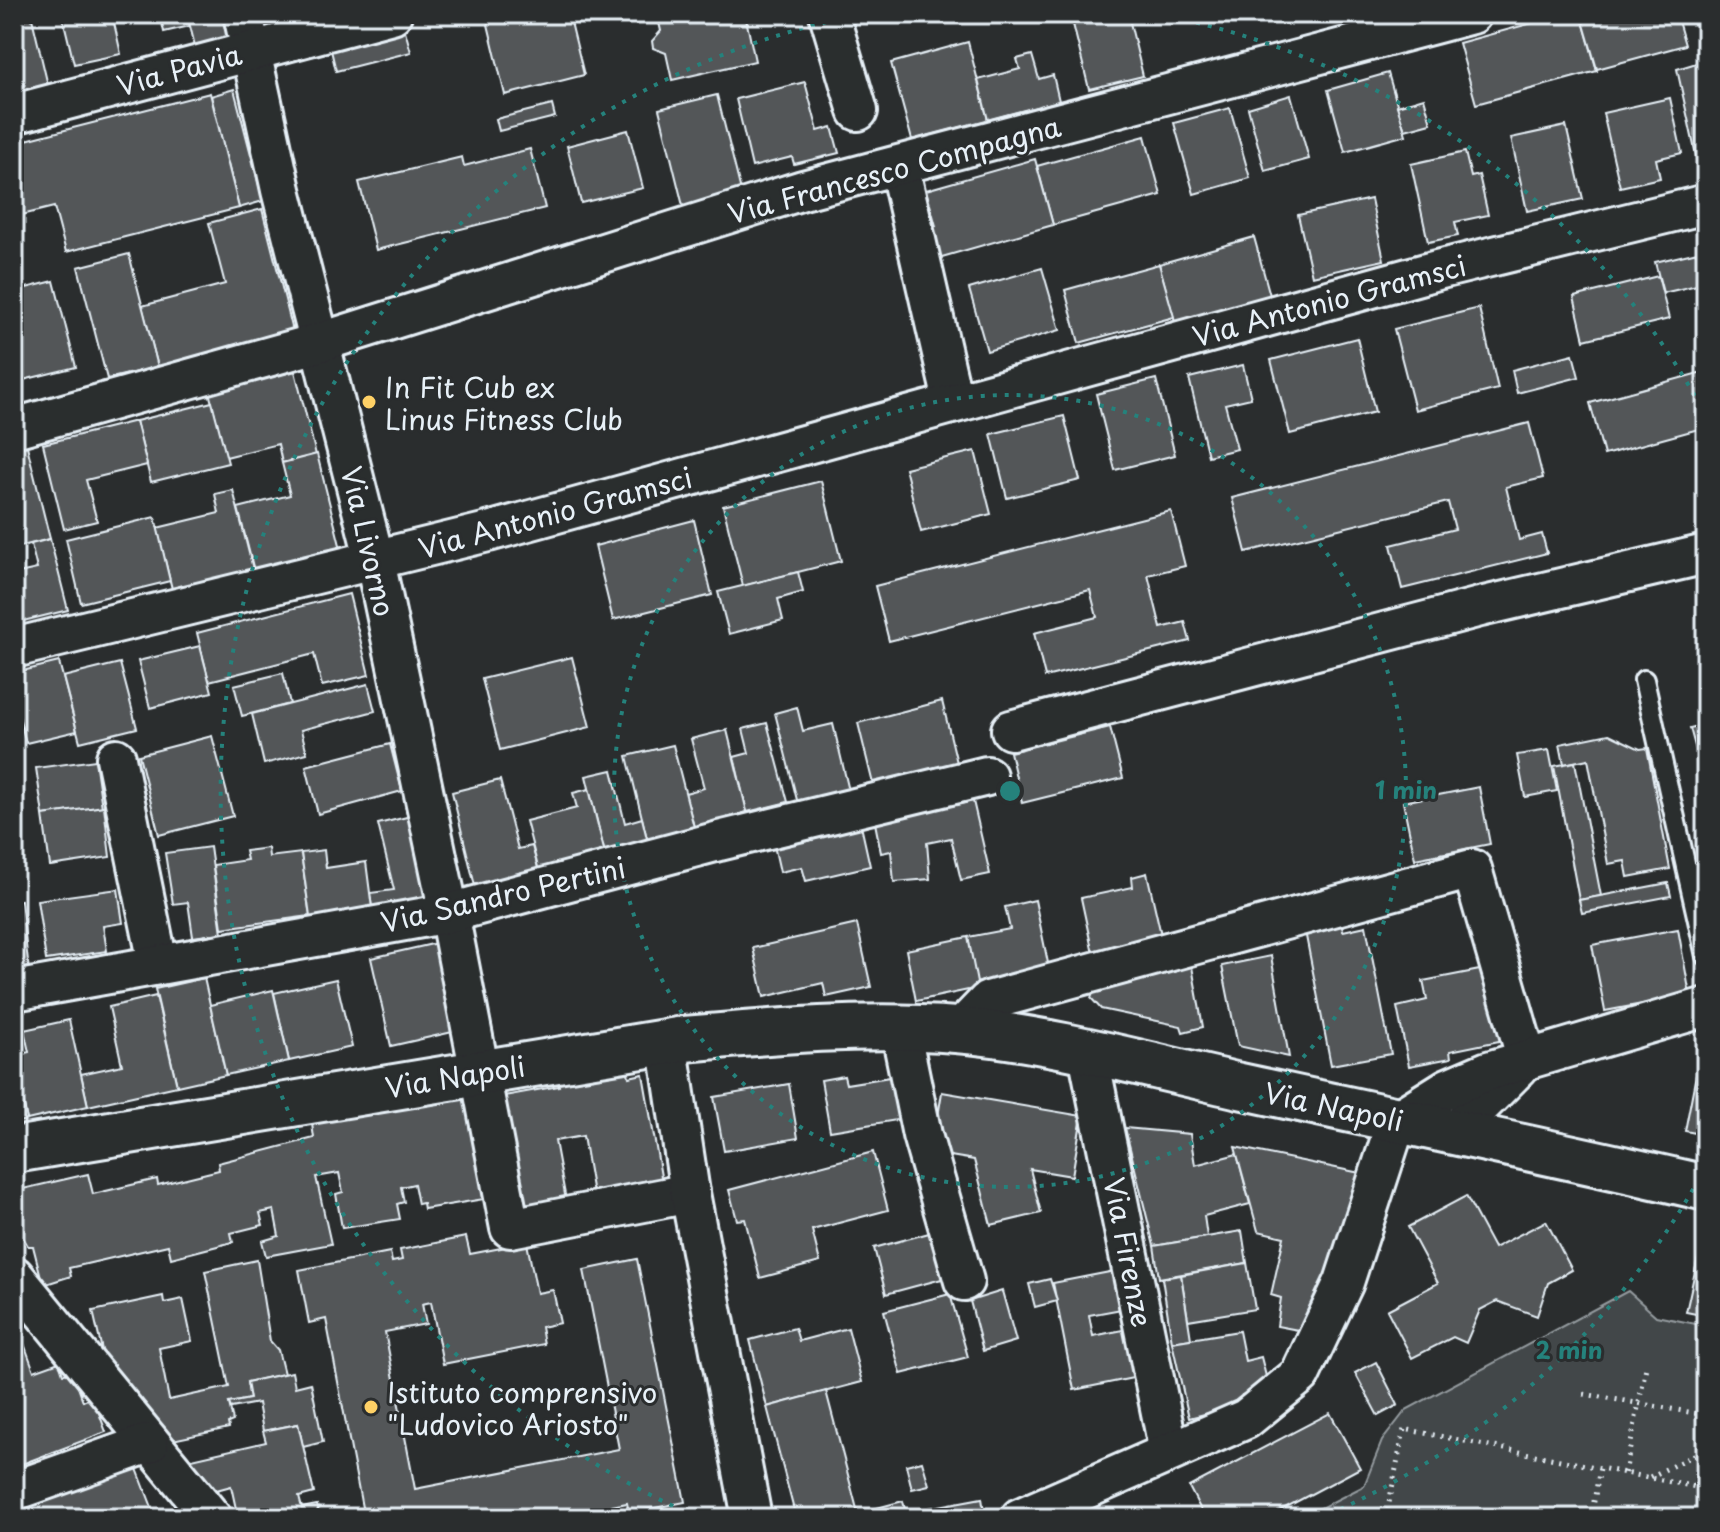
<svg xmlns="http://www.w3.org/2000/svg" width="1720" height="1532" font-family="'Playpen Sans',sans-serif">
<style>
.green{fill:#424648;stroke:#959ca0;stroke-width:2}
.building{fill:#535759;stroke:#e8f1f8;stroke-width:2}
.lines{fill:none;stroke-linecap:round;stroke-linejoin:round}
.service-casing{stroke:#e8f1f8;stroke-width:24}
.minor-casing{stroke:#e8f1f8;stroke-width:44}
.secondary-casing{stroke:#e8f1f8;stroke-width:50}
.path{stroke:#e8f1f8;stroke-width:5;stroke-dasharray:2 6;stroke-linecap:butt}
.service{stroke:#2a2d2e;stroke-width:18}
.minor{stroke:#2a2d2e;stroke-width:38}
.secondary{stroke:#2a2d2e;stroke-width:44}
.ring{fill:none;stroke:#25827c;stroke-width:4;stroke-dasharray:4 8}
.poi-dot{fill:#ffd166;stroke:#2a2d2e;stroke-width:3}
.labels{text-anchor:middle;dominant-baseline:central;stroke-width:6;stroke-linejoin:round;paint-order:stroke}
.street-label{font-size:28px;fill:#e8f1f8;stroke:#2a2d2e}
.poi-label{font-size:28px;fill:#e8f1f8;stroke:#2a2d2e;text-anchor:start}
.centre{fill:#25827c;stroke:#2a2d2e;stroke-width:4}
.ring-label{font-size:24px;text-anchor:middle;font-weight:bold;fill:#25827c;stroke:#2a2d2e;stroke-width:6;stroke-linejoin:round;paint-order:stroke}
</style>
<rect width="100%" height="100%" fill="#2a2d2e"/>
<filter id="ink" filterUnits="userSpaceOnUse"><feTurbulence type="fractalNoise" baseFrequency=".0125" numOctaves="2"/><feDisplacementMap in="SourceGraphic" scale="16" xChannelSelector="R" yChannelSelector="G"/><feConvolveMatrix kernelMatrix="1 2 1 2 8 2 1 2 1" color-interpolation-filters="sRGB"/></filter>
<g filter="url(#ink)">
<polygon class="green" points="1628,1291 1656,1316 1706,1326 1706,1518 1301,1518 1364,1486 1382,1441 1406,1410"/>
<g class="building">
<polygon points="14,14 31,14 50,94 14,103"/>
<polygon points="62,14 112,14 121,54 74,64"/>
<polygon points="160,14 187,14 190,26 164,32"/>
<polygon points="187,14 223,14 229,38 195,46"/>
<polygon points="494,14 569,14 584,75 505,95 486,16"/>
<polygon points="657,14 745,14 755,61 672,80 666,53 653,48 652,41 661,31"/>
<polygon points="1096,14 1128,14 1143,76 1089,89 1072,20"/>
<polygon points="1565,14 1581,14 1597,71 1476,104 1459,43"/>
<polygon points="1581,14 1676,14 1685,45 1597,69"/>
<polygon points="404,27 411,52 336,71 330,46"/>
<polygon points="968,42 988,120 912,140 891,63"/>
<polygon points="1032,55 1039,79 1053,75 1059,101 988,120 978,80 1020,69 1017,59"/>
<polygon points="1706,60 1706,80 1700,82 1706,109 1706,172 1700,173 1677,69"/>
<polygon points="1388,73 1406,135 1345,152 1328,90"/>
<polygon points="805,82 818,131 832,127 839,153 794,164 792,157 752,167 736,99"/>
<polygon points="234,89 263,201 239,208 211,96"/>
<polygon points="210,93 239,208 66,252 54,207 14,217 14,143"/>
<polygon points="717,95 742,195 684,210 659,109"/>
<polygon points="1291,95 1309,159 1265,171 1248,108"/>
<polygon points="1424,98 1431,123 1405,130 1397,106"/>
<polygon points="1670,98 1682,153 1656,159 1660,178 1620,187 1603,113"/>
<polygon points="552,105 555,117 499,131 496,119"/>
<polygon points="1230,108 1250,178 1194,194 1174,123"/>
<polygon points="1566,126 1583,199 1527,211 1511,138"/>
<polygon points="628,130 643,188 581,203 567,146"/>
<polygon points="1145,136 1161,195 1053,225 1037,166"/>
<polygon points="530,149 545,208 376,250 359,182 462,157 464,166"/>
<polygon points="1465,152 1471,177 1479,175 1488,215 1455,222 1458,236 1428,242 1411,164"/>
<polygon points="1035,159 1053,225 935,259 926,229 936,226 926,190"/>
<polygon points="1371,199 1384,260 1312,276 1298,215"/>
<polygon points="262,209 293,331 158,367 142,306 225,284 209,223"/>
<polygon points="1254,237 1271,299 1176,326 1159,264"/>
<polygon points="1706,250 1706,299 1701,300 1697,285 1663,293 1655,262"/>
<polygon points="129,254 158,367 107,379 78,267"/>
<polygon points="1159,264 1174,317 1079,343 1065,290"/>
<polygon points="1042,268 1060,330 987,351 969,289"/>
<polygon points="1658,276 1669,319 1584,340 1574,297"/>
<polygon points="54,281 76,367 23,380 14,345 14,291"/>
<polygon points="1479,308 1498,389 1415,410 1394,329"/>
<polygon points="1357,338 1375,412 1290,434 1271,360"/>
<polygon points="14,345 23,380 14,383"/>
<polygon points="1573,354 1579,377 1517,393 1512,370"/>
<polygon points="1243,365 1251,398 1225,404 1237,449 1208,456 1189,378"/>
<polygon points="295,371 316,455 282,463 278,444 226,457 209,392"/>
<polygon points="1706,371 1706,427 1604,455 1590,403"/>
<polygon points="1156,379 1175,455 1115,470 1096,394"/>
<polygon points="212,402 228,463 151,482 136,421"/>
<polygon points="1064,416 1080,480 1007,498 991,434"/>
<polygon points="136,421 147,465 86,480 97,521 64,529 43,444"/>
<polygon points="1529,423 1543,478 1506,487 1519,540 1542,534 1547,553 1402,589 1391,545 1455,529 1448,502 1246,552 1232,498"/>
<polygon points="26,442 50,539 14,548 14,445"/>
<polygon points="975,451 991,514 921,532 905,468"/>
<polygon points="317,454 342,553 255,575 238,508 290,495 282,463"/>
<polygon points="821,481 841,561 743,586 723,506"/>
<polygon points="233,490 254,573 173,593 157,528 219,513 215,494"/>
<polygon points="1171,511 1185,566 1148,575 1161,628 1185,622 1190,641 1045,677 1034,633 1097,617 1090,590 889,641 875,586"/>
<polygon points="155,517 170,581 81,603 66,539"/>
<polygon points="694,520 712,595 613,620 595,546"/>
<polygon points="50,539 68,610 15,623 14,574 37,569 31,544"/>
<polygon points="798,572 803,592 778,599 783,620 729,634 718,592"/>
<polygon points="349,594 369,675 322,686 314,654 209,681 197,633"/>
<polygon points="200,646 212,692 150,708 138,661"/>
<polygon points="572,657 590,727 500,750 482,679"/>
<polygon points="59,662 77,731 26,743 14,697 14,673"/>
<polygon points="120,663 137,728 80,742 63,677"/>
<polygon points="283,673 290,704 242,716 234,685"/>
<polygon points="368,684 375,711 301,730 307,753 264,764 252,714"/>
<polygon points="942,701 958,767 874,788 858,723"/>
<polygon points="797,707 803,731 833,724 849,791 798,804 775,713"/>
<polygon points="767,723 788,802 747,812 734,757 749,753 743,729"/>
<polygon points="1706,724 1706,759 1699,761 1690,728"/>
<polygon points="1110,727 1123,778 1022,803 1010,752"/>
<polygon points="727,730 747,812 740,814 743,823 696,835 685,793 704,788 691,739"/>
<polygon points="1609,734 1640,749 1647,748 1670,869 1628,877 1625,861 1608,864 1588,759 1564,764 1560,744"/>
<polygon points="212,736 233,816 159,835 139,755"/>
<polygon points="390,744 402,791 318,814 306,766"/>
<polygon points="673,745 696,835 649,847 627,756"/>
<polygon points="1549,750 1557,791 1525,797 1517,755"/>
<polygon points="95,760 102,807 43,815 36,768"/>
<polygon points="1575,762 1601,896 1579,900 1554,766"/>
<polygon points="612,770 625,823 642,818 649,847 606,858 586,776"/>
<polygon points="500,780 518,849 532,846 540,875 476,890 452,792"/>
<polygon points="1479,787 1490,844 1415,859 1403,802"/>
<polygon points="589,789 606,858 540,875 526,821 577,808 573,793"/>
<polygon points="973,801 990,874 961,880 951,838 927,843 930,879 894,882 891,851 881,853 873,813 908,805 910,815"/>
<polygon points="104,806 110,857 50,866 43,815"/>
<polygon points="411,816 434,909 373,916 370,893 394,890 378,824"/>
<polygon points="860,821 870,866 806,881 802,867 780,872 773,841"/>
<polygon points="210,847 222,933 193,937 188,902 173,904 165,853"/>
<polygon points="268,848 269,857 301,853 310,916 222,928 213,865 247,860 245,851"/>
<polygon points="324,850 326,868 366,862 373,916 311,924 301,853"/>
<polygon points="1147,873 1162,939 1093,954 1081,898 1133,887 1132,877"/>
<polygon points="1668,883 1671,896 1582,913 1579,900"/>
<polygon points="118,889 123,923 103,926 107,951 46,960 37,900"/>
<polygon points="21,900 30,980 14,983 14,901"/>
<polygon points="1035,900 1049,968 976,983 968,937 1010,929 1005,907"/>
<polygon points="857,924 871,987 826,997 823,983 764,997 753,948"/>
<polygon points="1342,924 1343,931 1366,926 1391,1054 1331,1065 1305,931"/>
<polygon points="1678,929 1690,995 1605,1011 1592,945"/>
<polygon points="968,937 978,988 916,1001 906,950"/>
<polygon points="437,943 457,1031 391,1046 371,958"/>
<polygon points="1271,956 1289,1057 1238,1046 1222,966"/>
<polygon points="1191,961 1203,1027 1183,1032 1181,1026 1101,1009 1091,998 1098,982"/>
<polygon points="1490,968 1504,1040 1450,1051 1451,1058 1409,1066 1397,1007 1427,1000 1423,981"/>
<polygon points="204,978 226,1075 177,1086 155,989"/>
<polygon points="336,979 352,1047 289,1061 274,993"/>
<polygon points="273,990 289,1061 226,1075 210,1005"/>
<polygon points="156,996 177,1086 88,1106 81,1074 122,1065 109,1007"/>
<polygon points="69,1020 88,1106 27,1120 14,1062 14,1056 29,1052 24,1030"/>
<polygon points="1701,1049 1706,1050 1706,1135 1685,1131"/>
<polygon points="14,1062 27,1120 14,1123"/>
<polygon points="627,1068 629,1077 643,1074 662,1182 593,1194 583,1136 555,1141 566,1200 513,1210 493,1098 559,1086 558,1080"/>
<polygon points="844,1076 846,1084 896,1076 903,1119 830,1131 821,1080"/>
<polygon points="789,1084 798,1138 724,1151 714,1097"/>
<polygon points="942,1092 1082,1116 1072,1176 1030,1169 1041,1213 991,1225 974,1160 932,1153"/>
<polygon points="471,1098 490,1198 424,1209 423,1203 418,1204 414,1184 401,1187 404,1202 397,1204 400,1219 342,1228 336,1194 343,1192 339,1173 316,1177 331,1244 266,1256 262,1241 279,1236 274,1210 260,1213 263,1225 231,1233 233,1242 171,1258 168,1245 69,1268 71,1276 43,1285 33,1246 28,1246 24,1239 17,1242 14,1234 14,1191 88,1174 93,1194 157,1179 158,1185 219,1170 218,1163 314,1138 312,1124"/>
<polygon points="1125,1128 1190,1134 1195,1165 1237,1154 1250,1204 1204,1216 1207,1237 1154,1246"/>
<polygon points="1235,1147 1365,1174 1314,1333 1277,1326 1281,1298 1271,1295 1284,1237 1258,1231"/>
<polygon points="873,1152 888,1210 812,1230 820,1262 760,1278 745,1219 737,1220 729,1190"/>
<polygon points="1466,1196 1494,1248 1546,1221 1572,1270 1548,1283 1537,1316 1497,1301 1480,1310 1466,1343 1453,1337 1412,1358 1387,1310 1438,1283 1408,1227"/>
<polygon points="940,1230 953,1276 886,1294 874,1248"/>
<polygon points="1242,1231 1247,1263 1159,1278 1154,1246"/>
<polygon points="466,1237 470,1254 527,1243 537,1293 553,1290 560,1323 541,1327 544,1344 443,1364 431,1302 422,1304 426,1324 385,1332 415,1489 619,1449 584,1270 637,1259 685,1502 629,1513 627,1503 552,1518 364,1518 326,1319 309,1323 299,1270 390,1252 392,1262 402,1260 400,1250"/>
<polygon points="1699,1253 1706,1255 1706,1316 1686,1312"/>
<polygon points="257,1260 270,1341 278,1350 284,1374 247,1382 250,1399 229,1403 233,1421 228,1423 229,1428 168,1441 104,1359 93,1311 163,1296 164,1303 183,1299 192,1341 159,1348 169,1400 229,1387 205,1271"/>
<polygon points="1247,1263 1255,1309 1188,1320 1181,1275"/>
<polygon points="1120,1270 1127,1308 1089,1315 1093,1336 1128,1329 1138,1377 1074,1390 1053,1283"/>
<polygon points="1181,1275 1191,1339 1172,1342 1162,1278"/>
<polygon points="1050,1279 1057,1301 1035,1307 1029,1284"/>
<polygon points="1002,1291 1016,1341 983,1351 970,1301"/>
<polygon points="950,1294 968,1357 901,1374 884,1311"/>
<polygon points="14,1316 34,1371 59,1362 63,1374 73,1373 83,1401 93,1397 106,1432 14,1467 14,1433 18,1431 14,1420"/>
<polygon points="795,1328 799,1341 848,1328 862,1382 767,1407 750,1340"/>
<polygon points="1239,1331 1245,1361 1261,1357 1269,1388 1242,1395 1244,1404 1189,1418 1172,1342"/>
<polygon points="1376,1362 1398,1405 1378,1416 1355,1373"/>
<polygon points="292,1372 295,1387 311,1383 323,1442 303,1447 298,1424 263,1431 258,1403 231,1408 229,1403 250,1399 247,1382"/>
<polygon points="826,1391 858,1513 838,1518 796,1518 767,1407"/>
<polygon points="1330,1413 1360,1468 1266,1518 1205,1518 1189,1487"/>
<polygon points="298,1424 314,1493 299,1497 302,1508 317,1505 320,1518 238,1518 231,1486 209,1492 183,1461 266,1442 263,1431"/>
<polygon points="134,1461 155,1515 23,1518 18,1504"/>
<polygon points="922,1461 929,1485 912,1489 906,1465"/>
<polygon points="982,1498 985,1518 918,1518 917,1510"/>
<polygon points="903,1501 907,1518 838,1518 858,1513"/>
</g>
<g class="lines">
<defs>
<polyline id="service" points="1644,680 1706,956"/>
<g id="minor">
<polyline points="243,14 281,190 375,561 449,913 510,1228 690,1193"/>
<polyline points="829,14 858,111"/>
<polyline points="14,114 392,14"/>
<polyline points="899,166 953,401"/>
<polyline points="14,428 321,342 803,190 1472,14"/>
<polyline points="14,648 488,532 1437,270 1706,204"/>
<polyline points="1011,730 1480,607 1706,554"/>
<polyline points="116,758 158,963"/>
<polyline points="14,991 449,913 719,841 987,776"/>
<polyline points="900,1028 922,1135 964,1281"/>
<polyline points="960,1030 988,1001 1472,869 1527,1060"/>
<polyline points="667,1041 690,1193 752,1518"/>
<polyline points="1088,1053 1169,1452"/>
<polyline points="1456,1130 1519,1067"/>
<polyline points="14,1276 212,1518"/>
<polyline points="14,1491 149,1443"/>
<polyline points="1020,1518 1246,1419 1300,1375 1344,1282 1397,1120 1448,1088 1488,1071 1706,1007"/>
</g>
<path id="secondary" d="M14 1150 684 1039C774 1031 866 1023 956 1030 1047 1037 1150 1066 1240 1086 1396 1120 1551 1152 1706 1188"/>
</defs>
<use href="#service" class="service-casing"/>
<use href="#minor" class="minor-casing"/>
<use href="#secondary" class="secondary-casing"/>
<g class="path">
<polyline points="1584,1394 1706,1415"/>
<polyline points="1625,1473 1646,1367"/>
<polyline points="1650,1477 1706,1449"/>
<polyline points="1386,1518 1404,1429 1706,1489"/>
<polyline points="1591,1518 1600,1468"/>
</g>
<use href="#service" class="service"/>
<use href="#minor" class="minor"/>
<use href="#secondary" class="secondary"/>
</g>
</g>
<g class="ring">
<circle cx="1010" cy="791" r="396"/>
<path d="M1705 1168A791 791 0 0 1 1325 1516M695 1516A791 791 0 0 1 859 15M1161 15A791 791 0 0 1 1705 414"/>
</g>
<g class="poi-dot">
<circle cx="369" cy="402" r="8"/>
<circle cx="371" cy="1407" r="8"/>
</g>
<g class="labels">
<g class="street-label">
<text transform="translate(179 69) rotate(-15)">Via Pavia</text>
<text transform="translate(894 169) rotate(-15)">Via Francesco Compagna</text>
<text transform="translate(1329 300) rotate(-15)">Via Antonio Gramsci</text>
<text transform="translate(555 512) rotate(-15)">Via Antonio Gramsci</text>
<text transform="translate(369 541) rotate(77)">Via Livorno</text>
<text transform="translate(503 894) rotate(-13)">Via Sandro Pertini</text>
<text transform="translate(455 1076) rotate(-9)">Via Napoli</text>
<text transform="translate(1334 1106) rotate(12)">Via Napoli</text>
<text transform="translate(1129 1252) rotate(79)">Via Firenze</text>
</g>
<g class="poi-label">
<text x="385" y="386">In Fit Cub ex<tspan x="385" dy="32">Linus Fitness Club</tspan></text>
<text x="387" y="1391">Istituto comprensivo<tspan x="387" dy="32">"Ludovico Ariosto"</tspan></text>
</g>
</g>
<circle cx="1010" cy="791" r="12" class="centre"/>
<g class="ring-label">
<text x="1406" y="799">1 min</text>
<text x="1569" y="1359">2 min</text>
</g>
<rect width="1720" height="1532" fill="none" stroke="#2a2d2e" stroke-width="48"/>
<rect x="24" y="24" width="1672" height="1484" fill="none" stroke="#e8f1f8" stroke-width="3" filter="url(#ink)"/>
</svg>
